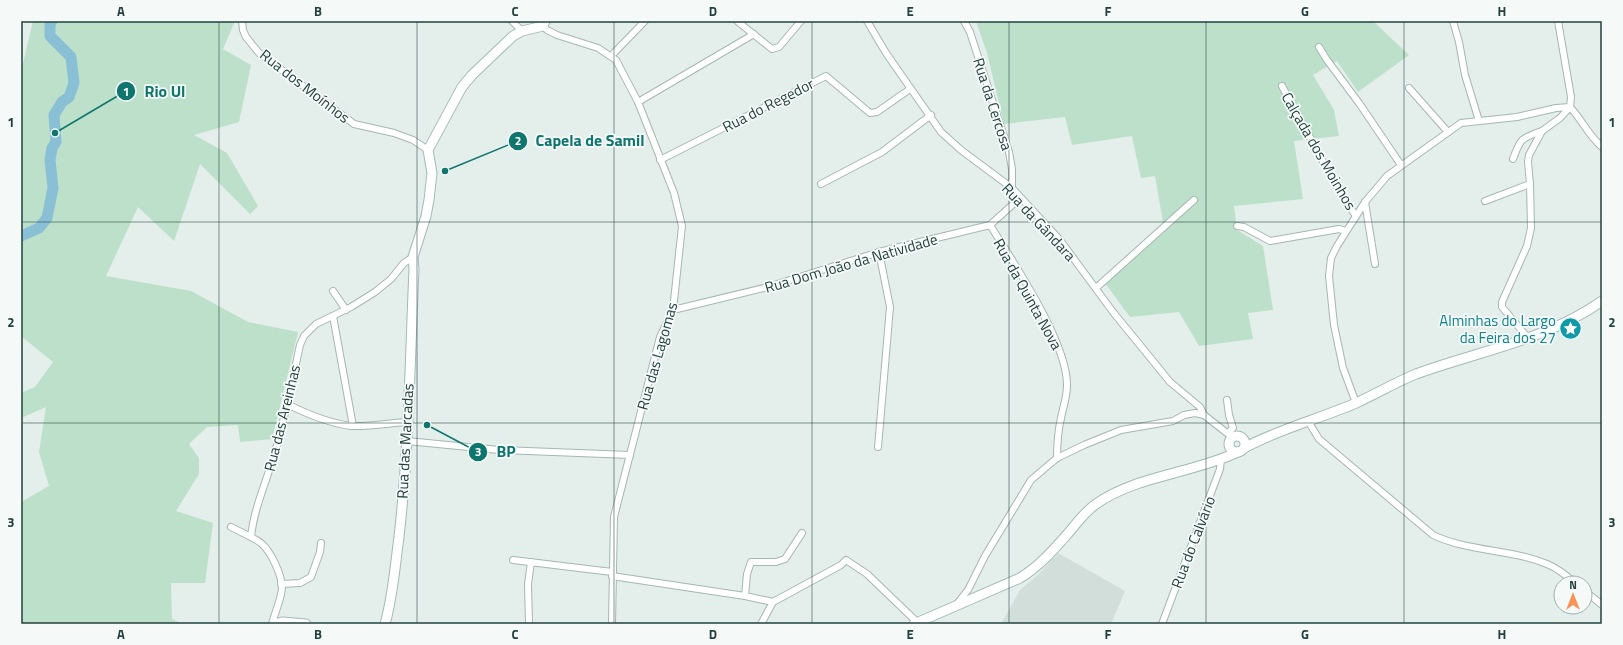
<svg xmlns="http://www.w3.org/2000/svg" width="1623" height="645" font-family="'Titillium Web',sans-serif">
<style>
.built{fill:#d2deda}
.green{fill:#bce0ca}
.lines{fill:none;stroke-linecap:round;stroke-linejoin:round}
.river{stroke:#8ac0d5;stroke-width:11}
.street-casing{stroke:#a6b7b3;stroke-width:8}
.secondary-casing{stroke:#a2bbb5;stroke-width:11}
.street{stroke:#fff;stroke-width:6}
.secondary{stroke:#fff;stroke-width:9}
.grid{fill:none;stroke:#22413d;stroke-width:1;stroke-opacity:0.55}
.labels{text-anchor:middle;dominant-baseline:central;stroke-width:3.5;stroke-linejoin:round;paint-order:stroke}
.street-label{font-size:15px;fill:#22413d;stroke:#f5faf8}
.culture-label{font-size:15px;fill:#0d838f;stroke:#f5faf8;text-anchor:end}
.leader{fill:none;stroke:#0f766e;stroke-width:1.5}
.callout-dot{fill:#0f766e;stroke:#f5faf8;stroke-width:1.5}
.mark-label{font-size:12px;text-anchor:middle;font-weight:bold;fill:#fff}
.callout-label{font-size:16px;text-anchor:middle;font-weight:bold;fill:#0f766e;stroke:#f5faf8;stroke-width:3.5;stroke-linejoin:round;paint-order:stroke}
.neatline{fill:none;stroke:#22413d;stroke-width:1.5}
.grid-label{font-size:13px;text-anchor:middle;font-weight:bold;fill:#22413d}
</style>
<rect width="100%" height="100%" fill="#e4eeeb"/>
<polygon class="built" points="1058,553 1125,591 1111,624 1001,624 1020,590 1039,574"/>
<g class="green">
<polygon points="33,21 235,21 223,49 251,65 239,122 194,135 227,153 258,206 250,214 200,164 174,241 138,207 106,276 191,291 248,322 298,332 272,439 240,442 238,425 207,427 189,444 199,458 199,474 176,511 213,523 205,583 171,583 172,619 183,624 21,624 21,502 49,486 39,452 46,407 21,418 21,393 35,387 53,362 21,336 21,72"/>
<polygon points="976,21 1373,21 1409,55 1358,92 1337,61 1313,75 1334,110 1339,136 1294,141 1303,199 1234,206 1237,230 1263,246 1273,310 1248,313 1253,339 1199,346 1179,312 1130,317 1105,283 1164,228 1155,176 1141,178 1132,136 1072,145 1065,117 1004,124 987,53"/>
</g>
<g class="lines">
<polyline class="river" points="21,236 39,228 47,218 53,188 50,160 52,148 56,142 54,115 62,102 69,97 74,83 71,57 50,36 50,24 52,21"/>
<defs>
<g id="street">
<polyline points="242,21 243,30 246,37 259,53 354,124 394,133 413,140 428,150"/>
<polyline points="512,21 522,31"/>
<polyline points="737,21 772,49 779,47 801,21"/>
<polyline points="867,21 886,53 941,132 961,150 1012,188 1060,240 1113,312 1170,382 1200,407 1204,415 1232,437"/>
<polyline points="964,21 970,32 1009,152 1012,169 1012,188"/>
<polyline points="1453,21 1459,42 1465,75 1479,121"/>
<polyline points="1558,21 1571,97 1570,107"/>
<polyline points="543,26 547,30 557,35 598,48 616,60 638,102 674,193 682,226 673,310 660,337 614,517 612,624"/>
<polyline points="1319,47 1327,60 1359,103 1401,165"/>
<polyline points="611,56 645,21"/>
<polyline points="1282,86 1339,191 1356,216"/>
<polyline points="1409,88 1448,132"/>
<polyline points="638,102 754,34"/>
<path d="M1570 107C1582 120 1589 136 1602 147"/>
<path d="M1513 159C1520 139 1521 138 1542 131"/>
<polyline points="660,160 826,76 870,113 877,112 910,89"/>
<polyline points="821,184 882,152 931,115"/>
<polyline points="1485,201 1530,184"/>
<polyline points="1365,202 1375,264"/>
<path d="M990 225C1013 262 1068 343 1067 386 1067 396 1063 408 1061 418 1058 431 1057 445 1057 458"/>
<polyline points="1237,226 1244,227 1270,241 1339,229 1346,231"/>
<polyline points="1096,288 1194,200"/>
<polyline points="333,291 346,310"/>
<polyline points="673,310 768,287 879,252 990,225 1020,198"/>
<polyline points="333,316 353,426"/>
<polyline points="1528,338 1502,307 1502,302 1527,246 1531,228 1530,184 1528,162 1529,155 1542,131 1560,118 1570,107"/>
<polyline points="1227,400 1229,415 1233,428 1228,433"/>
<polyline points="1356,403 1343,368 1334,325 1329,276 1331,258 1337,246 1365,202 1387,176 1461,123 1517,117 1556,108 1570,107"/>
<path d="M287 404C307 414 328 423 351 426 367 427 391 423 407 422"/>
<path d="M1308 421 1319 439 1433 535C1469 552 1511 549 1547 564 1557 568 1567 576 1575 583"/>
<polyline points="407,441 499,450 630,455"/>
<polyline points="878,447 890,307 879,252"/>
<polyline points="231,527 251,537"/>
<polyline points="513,560 612,572"/>
<polyline points="612,576 745,596"/>
<polyline points="281,584 300,583 311,577 320,552 321,543"/>
<polyline points="1585,591 1602,605"/>
<polyline points="773,602 841,565 846,560 867,574 917,622"/>
<polyline points="956,605 968,590 985,556 1031,480 1057,458 1084,445 1121,430 1173,421 1184,415 1195,413 1204,415"/>
<path d="M272 624C275 612 281 600 282 588 282 575 271 552 262 544 259 541 254 539 251 537 254 508 266 483 274 455 285 419 292 382 300 345L304 336 316 324 351 307 375 292 391 279 404 263 413 257"/>
<polyline points="529,624 528,584 531,562"/>
<polyline points="761,624 773,602 745,596 747,574 751,562 776,562 785,559 802,533"/>
<polyline points="1162,624 1220,469 1221,459"/>
</g>
<g id="secondary">
<circle cx="1237" cy="444" r="8"/>
<path d="M1244 448C1279 429 1319 419 1356 403 1376 394 1396 382 1416 374 1479 351 1547 340 1602 301"/>
<polyline points="274,624 282,622 306,624"/>
<path d="M385 624C393 596 395 566 399 537 409 448 410 358 414 269L413 257 426 216 429 200 432 173 428 150 462 87 472 75 513 36 522 31 543 26 545 21"/>
<path d="M914 624 1020 578C1041 565 1055 548 1071 530 1078 521 1086 511 1096 504 1135 476 1194 473 1238 452"/>
</g>
</defs>
<use href="#street" class="street-casing"/>
<use href="#secondary" class="secondary-casing"/>
<use href="#street" class="street"/>
<use href="#secondary" class="secondary"/>
</g>
<path class="grid" d="M219 21V624M417 21V624M614 21V624M812 21V624M1009 21V624M1206 21V624M1404 21V624M21 222H1602M21 423H1602"/>
<defs>
<symbol id="sight-disc" viewBox="-11 -11 22 22"><circle r="9.5" fill="#0f9aa8" stroke="#f5faf8"/><path d="M0-6L1.8-2.2L6-1.7L2.9 1.2L3.7 5.4L0 3.3L-3.7 5.4L-2.9 1.2L-6-1.7L-1.8-2.2Z" fill="#fff"/></symbol>
</defs>
<g fill-rule="evenodd">
<use href="#sight-disc" x="1558" y="316" width="25" height="25"/>
</g>
<g class="labels">
<g class="street-label">
<text transform="translate(305 86) rotate(38)">Rua dos Moínhos</text>
<text transform="translate(993 104) rotate(72)">Rua da Cercosa</text>
<text transform="translate(768 105) rotate(-27)">Rua do Regedor</text>
<text transform="translate(1319 151) rotate(60)">Calçada dos Moinhos</text>
<text transform="translate(1039 222) rotate(47)">Rua da Gândara</text>
<text transform="translate(851 263) rotate(-16)">Rua Dom João da Natividade</text>
<text transform="translate(1028 294) rotate(61)">Rua da Quinta Nova</text>
<text transform="translate(657 356) rotate(-74)">Rua das Lagomas</text>
<text transform="translate(282 418) rotate(-76)">Rua das Areinhas</text>
<text transform="translate(405 441) rotate(-87)">Rua das Marcadas</text>
<text transform="translate(1193 542) rotate(-69)">Rua do Calvário</text>
</g>
<g class="culture-label">
<text x="1556" y="320">Alminhas do Largo<tspan x="1556" dy="17">da Feira dos 27</tspan></text>
</g>
</g>
<path class="leader" d="M55 133L126 91M445 171L518 141M427 425L478 452"/>
<g class="callout-dot">
<circle cx="55" cy="133" r="4"/>
<circle cx="445" cy="171" r="4"/>
<circle cx="427" cy="425" r="4"/>
<circle cx="126" cy="91" r="10"/>
<circle cx="518" cy="141" r="10"/>
<circle cx="478" cy="452" r="10"/>
</g>
<g class="mark-label">
<text x="126" y="96">1</text>
<text x="518" y="145">2</text>
<text x="478" y="456">3</text>
</g>
<g class="callout-label">
<text x="165" y="97">Rio Ul</text>
<text x="590" y="146">Capela de Samil</text>
<text x="506" y="457">BP</text>
</g>
<rect width="1623" height="645" fill="none" stroke="#f5faf8" stroke-width="44"/>
<g transform="translate(1573 595)"><circle r="19" fill="#f5faf8" stroke="#a1b0ad"/>
<path d="M0-3L7 15L0 10L-7 15Z" fill="#f89358"/>
<text y="-6" font-size="11" font-weight="bold" text-anchor="middle" fill="#22413d">N</text>
</g>
<rect x="22" y="22" width="1579" height="601" class="neatline"/>
<g class="grid-label">
<text x="121" y="16">A</text>
<text x="318" y="16">B</text>
<text x="515" y="16">C</text>
<text x="713" y="16">D</text>
<text x="910" y="16">E</text>
<text x="1108" y="16">F</text>
<text x="1305" y="16">G</text>
<text x="1502" y="16">H</text>
<text x="11" y="127">1</text>
<text x="1612" y="127">1</text>
<text x="11" y="327">2</text>
<text x="1612" y="327">2</text>
<text x="11" y="527">3</text>
<text x="1612" y="527">3</text>
<text x="121" y="639">A</text>
<text x="318" y="639">B</text>
<text x="515" y="639">C</text>
<text x="713" y="639">D</text>
<text x="910" y="639">E</text>
<text x="1108" y="639">F</text>
<text x="1305" y="639">G</text>
<text x="1502" y="639">H</text>
</g>
</svg>
